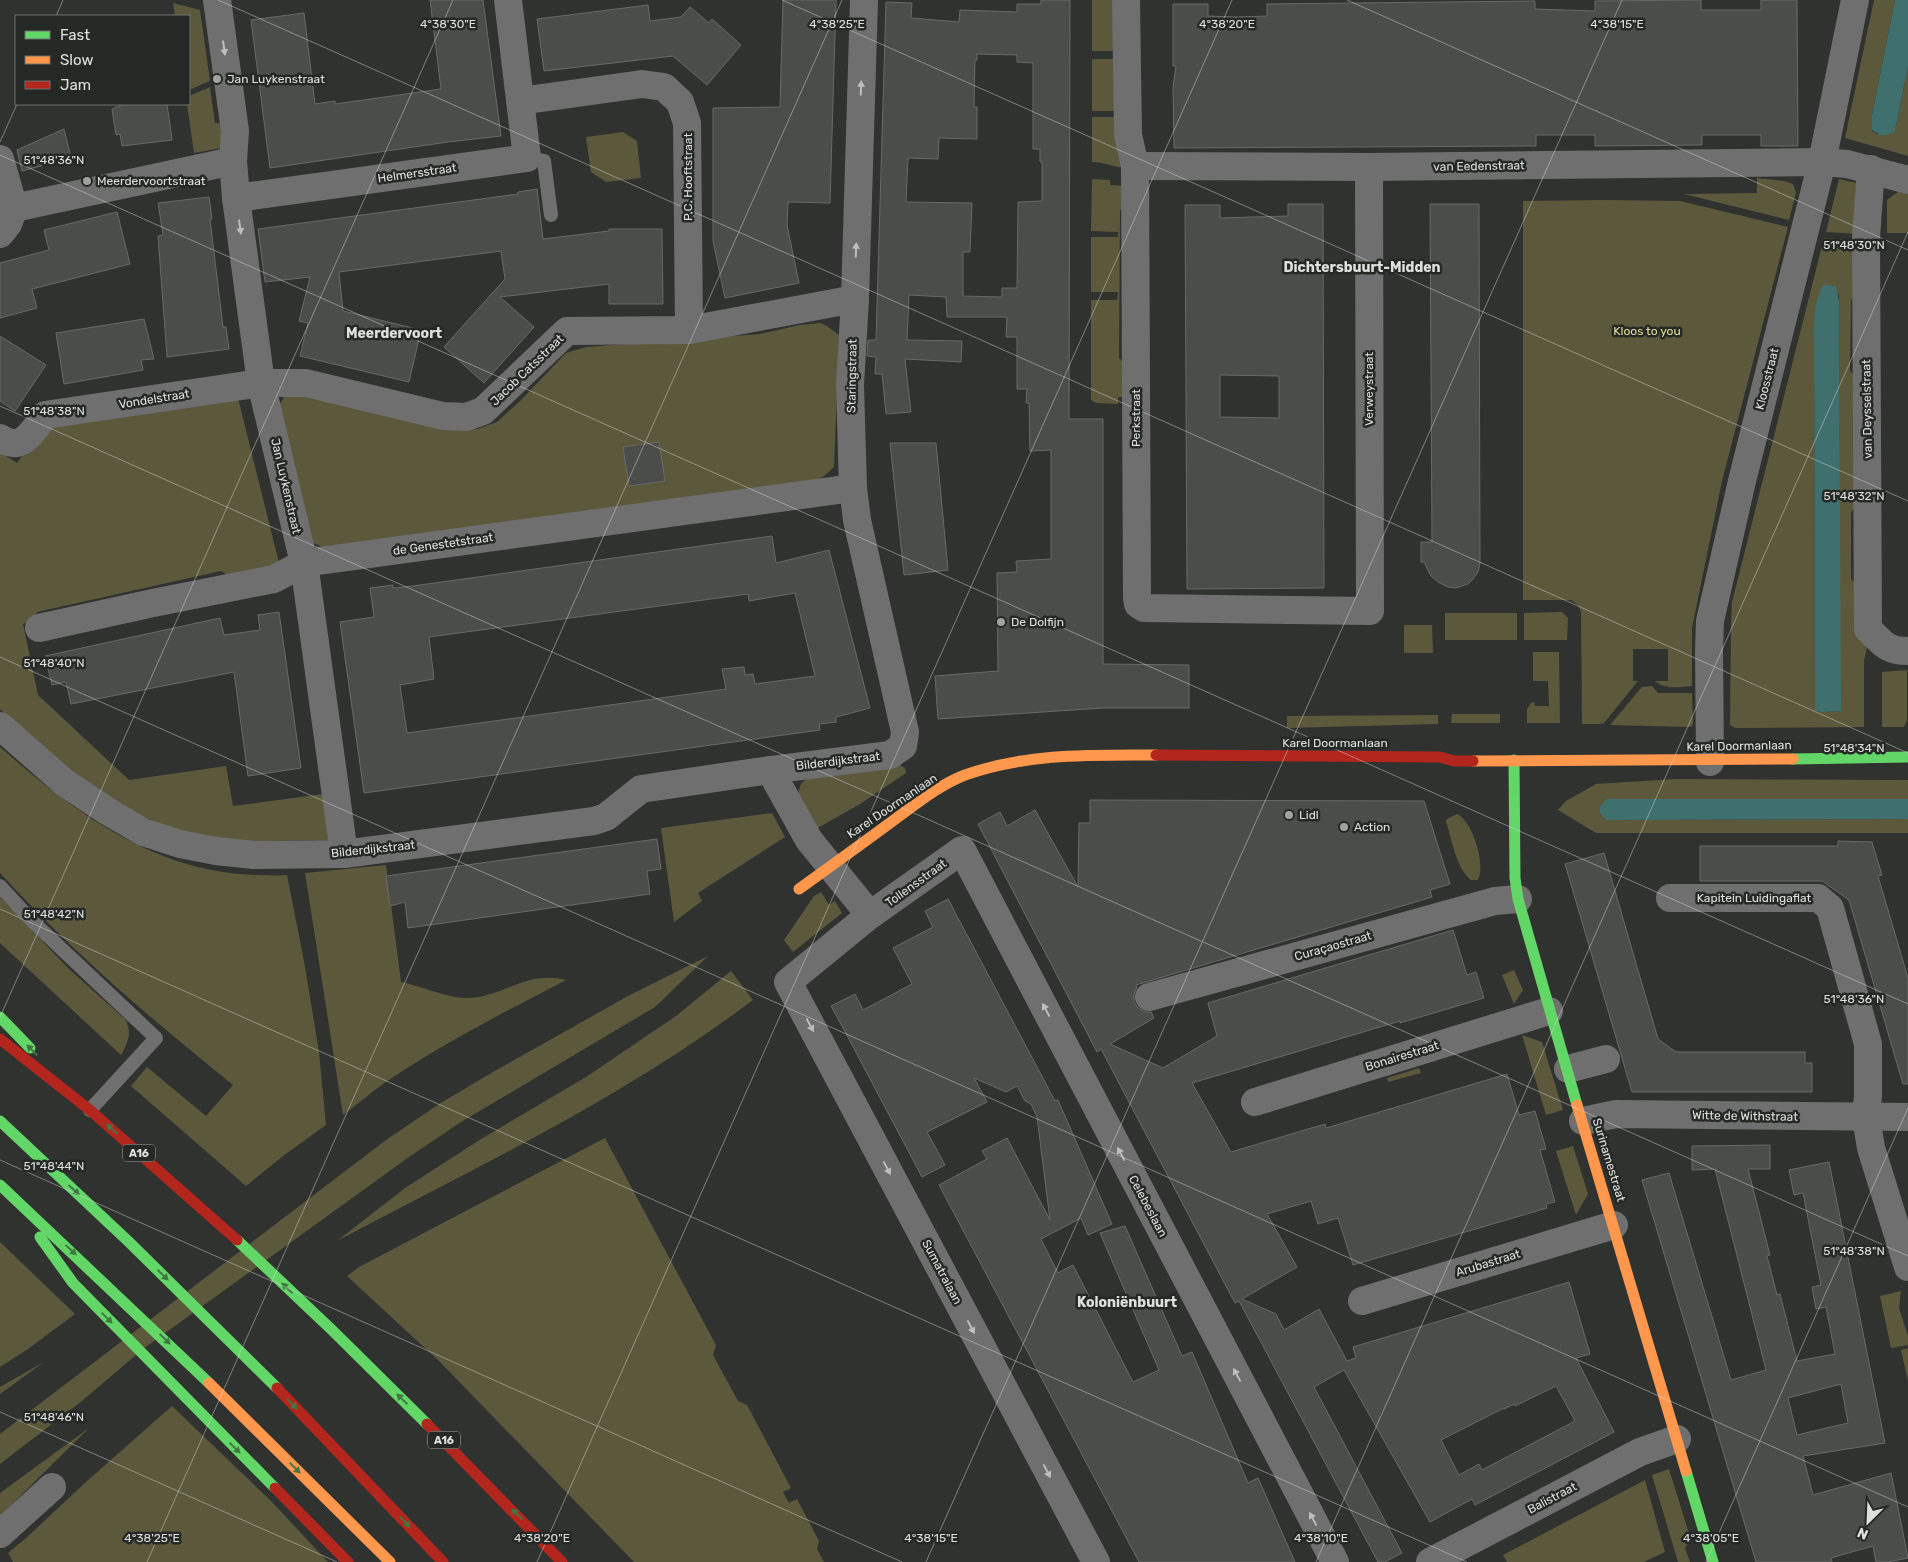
<svg xmlns="http://www.w3.org/2000/svg" width="1908" height="1562" font-family="Rubik,sans-serif">
<style>
.green{fill:#5b583c;fill-rule:evenodd}
.water{fill:#3f706e}
.building{fill:#4b4d4b;stroke:#686a69;fill-rule:evenodd}
.lines{fill:none;stroke-linecap:round;stroke-linejoin:round}
.lane{stroke:#6f6f6f;stroke-width:14}
.street{stroke:#6f6f6f;stroke-width:28}
.fast{stroke:#63d668;stroke-width:11}
.slow{stroke:#ff974d;stroke-width:11}
.jam{stroke:#b3261e;stroke-width:11}
.oneway{fill:#bdbebd}
.oneway2{fill:#417743}
.ticks{fill:none;stroke:#dee0de;stroke-width:1;stroke-opacity:0.45}
.poi-dot{fill:#a1a3a1;stroke:#252925;stroke-width:2}
.labels{text-anchor:middle;dominant-baseline:central;stroke-width:5;stroke-linejoin:round;paint-order:stroke}
.shield{fill:#252925;stroke:#a6a9a6;stroke-width:1}
.shield-label{font-size:11px;font-weight:bold;fill:#dee0de}
.poi-label{font-size:12px;fill:#dee0de;stroke:#252925;text-anchor:start}
.street-label{font-size:12px;fill:#dee0de;stroke:#252925}
.park-label{font-size:12px;fill:#e5dd98;stroke:#252925}
.neighbourhood-label{font-size:14px;font-weight:bold;fill:#dee0de;stroke:#252925}
.ticks-label{font-size:12px;text-anchor:middle;fill:#dee0de;stroke:#252925;stroke-width:5;stroke-linejoin:round;paint-order:stroke}
</style>
<rect width="100%" height="100%" fill="#303230"/>
<g class="green">
<rect x="1092" y="0" width="26" height="51"/>
<polygon points="1874,0 1895,0 1872,115 1872,131 1877,134 1895,131 1908,66 1908,156 1845,138"/>
<polygon points="173,3 200,10 210,81 189,90 189,16 175,16"/>
<rect x="1092" y="59" width="26" height="52"/>
<polygon points="210,87 215,123 219,123 226,130 227,147 194,153 187,104 189,104 189,96"/>
<path d="M1092 117H1118L1126 168C1114 167 1104 162 1092 162Z"/>
<polygon points="623,132 637,141 641,178 606,182 591,172 586,137"/>
<polygon points="1757,178 1784,181 1793,184 1796,193 1789,220 1684,194 1757,193"/>
<polygon points="1092,179 1110,180 1110,185 1126,186 1126,203 1120,211 1119,358 1126,365 1126,397 1118,397 1118,404 1096,403 1091,400 1091,300 1117,300 1118,292 1091,292 1091,237 1118,237 1118,232 1091,231"/>
<polygon points="1839,179 1857,183 1858,234 1826,232"/>
<polygon points="1899,191 1908,192 1908,233 1887,233 1887,200"/>
<path d="M1603 200 1680 201 1788 227 1722 481 1692 628V686C1678 687 1666 690 1655 681H1668V649H1633V681H1638L1604 723 1600 724H1582L1581 611 1577 604 1571 600H1523V201Z"/>
<path d="M1824 238 1857 241V293L1851 300 1850 371 1858 378 1859 504 1851 512V579L1859 587 1863 642 1867 647 1864 661V727L1735 728 1730 725 1731 620 1732 602ZM1839 293 1840 711 1822 712 1815 711 1814 351Z"/>
<polygon points="820,323 827,326 839,335 834,467 824,476 817,480 322,547 307,540 277,409 284,397 292,393 448,430 477,429 497,422 522,399 566,353 586,347 760,334 800,325"/>
<path d="M237 394 280 567 232 578 221 571 37 612 32 621 23 624 38 695 129 780 226 766 233 806 323 794 328 840C309 840 290 840 271 841 259 841 248 843 236 842 143 833 63 775 0 709V452L17 463 46 424Z"/>
<polygon points="1562,612 1568,618 1567,640 1524,640 1524,613"/>
<rect x="1445" y="613" width="72" height="27"/>
<polygon points="1404,625 1432,625 1433,653 1404,653"/>
<polygon points="1533,652 1559,652 1560,723 1527,723 1527,709 1531,703 1534,702 1535,706 1549,706 1548,681 1533,681"/>
<polygon points="1907,670 1907,720 1904,727 1882,727 1882,672"/>
<polygon points="1652,686 1658,693 1692,693 1693,724 1691,727 1610,725 1642,687"/>
<polygon points="1452,714 1500,714 1500,723 1451,723"/>
<polygon points="1438,715 1438,724 1287,728 1287,716"/>
<path d="M0 747C74 812 154 872 256 875 266 875 277 876 287 875L304 961 319 1052 326 1125 283 1156 246 1186 131 1086 147 1067 206 1116 233 1085C150 1018 72 952 0 873Z"/>
<polygon points="896,763 905,768 906,773 860,804 816,829 798,793 801,784 808,777"/>
<polygon points="1675,779 1908,780 1908,799 1606,799 1606,820 1908,819 1908,833 1596,833 1558,810 1566,801 1596,784"/>
<polygon points="772,813 785,837 698,893 702,901 674,922 661,828"/>
<path d="M1457 814C1473 821 1486 866 1478 880H1471C1456 868 1452 840 1446 821L1447 819Z"/>
<path d="M386 865 401 982C422 986 449 999 469 998 504 996 528 970 566 980 505 1012 443 1043 386 1082 371 1092 358 1104 343 1115L305 873Z"/>
<polygon points="821,892 829,905 835,901 842,913 793,952 784,940 814,896"/>
<path d="M0 897 69 969 126 1020C132 1034 128 1042 121 1055L0 943Z"/>
<polygon points="708,956 655,1007 461,1122 409,1157 143,1349 82,1401 0,1464 0,1434 386,1140 439,1104 493,1072 628,996"/>
<polygon points="1514,970 1523,990 1514,1004 1502,975"/>
<path d="M731 971 753 1000C625 1097 479 1166 337 1241L405 1188 481 1139 586 1077 676 1016Z"/>
<polygon points="1522,1035 1542,1042 1563,1110 1546,1115"/>
<polygon points="1419,1068 1421,1073 1388,1082 1387,1078"/>
<polygon points="605,1138 716,1345 713,1355 738,1401 747,1405 791,1488 783,1492 789,1503 797,1499 819,1541 817,1549 824,1562 634,1562 440,1362 347,1276 359,1267"/>
<polygon points="1573,1146 1588,1194 1576,1215 1556,1151"/>
<polygon points="0,1242 75,1314 28,1349 0,1367"/>
<polygon points="1901,1291 1899,1308 1908,1336 1908,1345 1891,1348 1880,1296"/>
<polygon points="1908,1348 1908,1381 1901,1350"/>
<polygon points="44,1362 0,1394 0,1387"/>
<polygon points="172,1406 271,1501 328,1562 13,1562 8,1553 25,1539 87,1481"/>
<polygon points="89,1428 0,1516 0,1493"/>
<polygon points="1669,1469 1691,1540 1685,1548 1690,1562 1678,1562 1652,1475"/>
<polygon points="1645,1480 1665,1552 1644,1562 1507,1562 1503,1555"/>
</g>
<g class="water">
<path d="M1895 0H1908V66L1895 131C1886 137 1881 137 1872 130V115Z"/>
<path d="M1823 285 1836 286 1839 302 1841 711 1822 712 1815 711 1814 351C1814 329 1812 305 1823 285Z"/>
<polygon points="1606,799 1908,799 1908,819 1606,820 1600,813 1600,807"/>
</g>
<g class="building">
<polygon points="430,0 483,0 501,136 448,142 270,168 251,20 304,13 315,104 335,101 335,104 441,89"/>
<polygon points="783,0 836,0 830,203 788,202 787,225 799,283 725,298 713,241 713,108 780,107"/>
<path d="M1041 0H1070L1069 419H1103V664L1189 665V708H1103L938 719 935 676 998 671 997 573 1017 572 1016 561 1051 559V450L1030 451 1029 403H1026L1027 389H1017V337H1006L1007 317H947L946 297 909 295 907 340 962 341 961 362 905 359 911 412 886 414 882 374H875L876 357 867 356 868 340H876L886 2 912 3 911 18 959 22 960 10 1017 12V4H1041ZM977 54 1017 55V62L1033 63V149H1040V162H1042V201L1018 202 1017 288H1002V297L963 296V252H970L972 203 906 202 908 158 938 159 939 138 977 139V107H974L975 60H977Z"/>
<polygon points="1701,0 1701,10 1761,10 1761,0 1797,0 1798,146 1761,146 1761,135 1702,135 1702,145 1595,146 1595,135 1536,135 1536,146 1174,148 1173,87 1176,66 1173,66 1173,4 1208,4 1208,16 1237,17 1267,16 1267,4 1535,1 1535,9 1595,11 1595,1"/>
<polygon points="648,5 650,21 681,17 690,7 709,23 712,19 741,45 707,85 673,56 544,71 537,19"/>
<polygon points="124,104 167,104 172,140 122,146 120,134 116,135 112,109"/>
<polygon points="64,129 71,158 22,171 17,150"/>
<polygon points="537,189 543,239 609,231 609,229 662,229 663,304 609,304 609,284 500,297 534,327 484,383 444,347 505,279 501,251 339,272 343,311 421,330 409,382 300,356 308,323 299,321 310,277 265,282 258,229 518,194 518,192"/>
<polygon points="209,197 212,219 210,219 223,327 226,327 229,349 167,357 158,236 163,235 158,203"/>
<path d="M1288 204H1323L1324 588 1187 589 1185 205H1220V218L1288 216ZM1220 375 1279 376V418L1220 417Z"/>
<polygon points="1430,204 1479,204 1480,563 1478,572 1472,580 1468,584 1456,588 1448,587 1438,582 1431,576 1424,562 1421,562 1421,542 1432,542"/>
<polygon points="117,212 130,264 32,289 37,308 0,318 0,263 49,250 44,230"/>
<polygon points="144,319 154,359 141,360 143,370 64,384 56,333"/>
<polygon points="0,336 46,365 15,411 0,401"/>
<polygon points="659,442 665,481 629,486 623,447"/>
<polygon points="890,443 936,443 948,570 904,575"/>
<path d="M772 536 776 563 829 550 870 708 836 717V722L819 724 820 730 364 793 340 622 374 617 370 588 393 585V588L413 586ZM795 593 815 676 755 684 753 674 745 675 744 667 722 669 726 689 407 733 400 685 434 679 429 637 748 594 749 601Z"/>
<polygon points="279,612 301,768 248,776 234,672 71,704 66,682 52,685 45,656 220,618 224,635 260,630 258,615"/>
<path d="M1090 800 1424 801 1450 884 1430 890 1432 897 1136 985 1137 987 1134 994V1002L1138 1008 1145 1012H1151L1154 1018 1110 1044 1163 1068 1217 1036 1208 1003 1453 930 1467 975 1476 972 1484 998 1400 1023V1021L1192 1083 1231 1152 1325 1124 1326 1128 1507 1074 1519 1115 1535 1111 1546 1149 1540 1150 1555 1202 1546 1204 1547 1208 1353 1265 1338 1218 1318 1224 1311 1201 1267 1214 1297 1267 1242 1299 1276 1314 1284 1330 1319 1309 1347 1361 1356 1358 1353 1347 1569 1282 1590 1354 1576 1358 1614 1432 1475 1505 1472 1499 1430 1522 1344 1370 1314 1387 1402 1553 1385 1562H1378L1239 1301 1235 1303 1101 1049 1097 1052 978 824 1000 812 1007 826 1035 810 1078 887 1079 823H1090ZM1556 1386 1575 1421 1482 1470 1479 1464 1459 1475 1441 1440 1504 1408V1409L1514 1404 1515 1406Z"/>
<polygon points="657,839 661,869 647,871 650,894 408,928 405,902 390,906 386,876"/>
<polygon points="1838,841 1872,842 1882,875 1878,876 1908,978 1908,1084 1903,1084 1849,900 1822,881 1700,881 1700,846 1838,846"/>
<polygon points="1604,853 1658,1039 1676,1052 1805,1052 1805,1063 1812,1063 1812,1092 1632,1092 1565,864"/>
<polygon points="948,899 1055,1101 1058,1100 1112,1224 1088,1235 1081,1218 1041,1239 1058,1273 1073,1265 1133,1382 1159,1370 1100,1233 1125,1226 1182,1356 1192,1352 1248,1483 1258,1478 1295,1562 1139,1562 939,1185 987,1159 982,1151 1007,1138 1050,1220 1037,1117 1031,1104 1025,1101 1017,1086 1006,1092 974,1078 987,1102 927,1132 945,1165 922,1177 842,1026 831,1006 855,994 863,1010 912,984 893,948 933,927 925,911"/>
<path d="M1770 1145V1169H1748L1770 1255 1767 1256 1777 1295 1780 1294 1797 1361 1835 1354 1826 1307 1816 1309 1812 1287 1821 1285 1803 1193 1794 1195 1789 1170 1829 1162 1885 1443 1803 1456 1813 1495 1891 1473 1908 1558 1888 1562H1876L1873 1546 1831 1558 1832 1562H1756L1642 1180 1669 1173 1731 1380 1766 1370 1715 1169 1692 1170V1146ZM1841 1384 1848 1423 1797 1435 1788 1398Z"/>
</g>
<g class="lines">
<g class="lane">
<polyline points="527,158 544,161 551,215"/>
<polyline points="0,886 31,920 156,1038 90,1110"/>
</g>
<g class="street">
<polyline points="217,0 235,131 233,161 236,198 261,383 304,563 344,854"/>
<polyline points="1126,0 1128,135 1135,166 1137,598 1138,604 1144,608 1370,611 1369,167"/>
<polyline points="520,101 642,84 664,87 680,102 687,123 689,330"/>
<polyline points="0,159 14,208"/>
<polyline points="1135,166 1369,167 1822,162 1847,164 1908,180"/>
<path d="M1871 169 1866 237 1868 629C1883 643 1886 651 1908 651"/>
<polyline points="236,198 527,158 508,0"/>
<polyline points="0,234 8,224 14,208 233,161"/>
<path d="M0 438C22 453 33 431 45 415L261 383H306L443 416 466 417 483 411 567 331 689 330 855 299"/>
<polyline points="39,628 153,603 274,579 304,563 853,488"/>
<polyline points="0,726 65,783 107,811 143,832 180,844 216,851 254,855 344,854 594,821 606,817 641,789 770,770 890,755 903,746 905,732 857,520 853,488 850,385 855,299 864,0"/>
<polyline points="1710,762 1709,650 1710,621 1742,481 1822,162 1855,0"/>
<polyline points="770,770 809,840 870,915"/>
<polyline points="1670,898 1818,898 1830,908 1868,1044 1868,1096 1866,1117 1871,1148 1908,1267"/>
<polyline points="1149,997 1495,901 1518,899"/>
<polyline points="1568,1069 1606,1059"/>
<polyline points="1255,1102 1549,1011"/>
<polyline points="1583,1121 1616,1114 1908,1117"/>
<polyline points="1362,1301 1614,1225"/>
<polyline points="0,1534 52,1487"/>
<polyline points="1096,1562 788,982 870,915 962,850 1335,1562"/>
<polyline points="1430,1562 1640,1452 1677,1439"/>
</g>
<g class="fast">
<polyline points="1793,759 1908,757"/>
<polyline points="1514,760 1515,878 1518,899 1577,1105"/>
<polyline points="0,1017 30,1048"/>
<polyline points="0,1121 128,1241 277,1388"/>
<polyline points="0,1185 209,1383"/>
<polyline points="40,1237 73,1283 275,1488"/>
<polyline points="237,1240 332,1330 427,1424"/>
<polyline points="1686,1471 1713,1562"/>
</g>
<g class="slow">
<polyline points="1473,761 1793,759"/>
<path d="M799 889C831 866 863 843 894 820 916 804 939 785 965 775 1027 753 1092 755 1156 755"/>
<polyline points="1577,1105 1686,1471"/>
<polyline points="209,1383 390,1562"/>
</g>
<g class="jam">
<polyline points="1156,755 1440,757 1454,761 1473,761"/>
<polyline points="0,1039 91,1111 237,1240"/>
<polyline points="277,1388 443,1562"/>
<polyline points="427,1424 562,1562"/>
<polyline points="275,1488 348,1562"/>
</g>
</g>
<defs><path id="oneway-solid" d="M-6-.8H1V-3.2L6.5 0L1 3.2V.8H-6Z" transform="scale(1.25)"/></defs>
<g class="oneway">
<use href="#oneway-solid" transform="translate(224 48) rotate(82)"/>
<use href="#oneway-solid" transform="translate(861 88) rotate(-88)"/>
<use href="#oneway-solid" transform="translate(240 227) rotate(82)"/>
<use href="#oneway-solid" transform="translate(856 250) rotate(-88)"/>
<use href="#oneway-solid" transform="translate(1046 1010) rotate(-118)"/>
<use href="#oneway-solid" transform="translate(810 1025) rotate(62)"/>
<use href="#oneway-solid" transform="translate(1121 1154) rotate(-118)"/>
<use href="#oneway-solid" transform="translate(887 1168) rotate(62)"/>
<use href="#oneway-solid" transform="translate(971 1327) rotate(62)"/>
<use href="#oneway-solid" transform="translate(1237 1375) rotate(-118)"/>
<use href="#oneway-solid" transform="translate(1047 1471) rotate(62)"/>
<use href="#oneway-solid" transform="translate(1313 1519) rotate(-118)"/>
</g>
<g class="oneway2">
<use href="#oneway-solid" transform="translate(32 1050) rotate(-134)"/>
<use href="#oneway-solid" transform="translate(112 1129) rotate(-138)"/>
<use href="#oneway-solid" transform="translate(74 1190) rotate(43)"/>
<use href="#oneway-solid" transform="translate(71 1250) rotate(43)"/>
<use href="#oneway-solid" transform="translate(163 1275) rotate(44)"/>
<use href="#oneway-solid" transform="translate(287 1288) rotate(-137)"/>
<use href="#oneway-solid" transform="translate(107 1318) rotate(45)"/>
<use href="#oneway-solid" transform="translate(165 1339) rotate(44)"/>
<use href="#oneway-solid" transform="translate(402 1399) rotate(-136)"/>
<use href="#oneway-solid" transform="translate(292 1404) rotate(46)"/>
<use href="#oneway-solid" transform="translate(235 1448) rotate(45)"/>
<use href="#oneway-solid" transform="translate(295 1468) rotate(45)"/>
<use href="#oneway-solid" transform="translate(517 1514) rotate(-134)"/>
<use href="#oneway-solid" transform="translate(405 1522) rotate(46)"/>
</g>
<path class="ticks" d="M218 0 1908 753M782 0 1908 501M1347 0 1908 250M56 16 63 0M0 142 17 104M0 155 1908 1004M0 406 1908 1256M0 657 1908 1507M0 909 1467 1562M0 1017 453 0M0 1160 902 1562M0 1412 337 1562M147 1562 842 0M537 1562 1232 0M926 1562 1622 0M1316 1562 1908 232M1706 1562 1908 1108"/>
<g class="poi-dot">
<circle cx="217" cy="79" r="5"/>
<circle cx="87" cy="181" r="5"/>
<circle cx="1001" cy="622" r="5"/>
<circle cx="1289" cy="815" r="5"/>
<circle cx="1344" cy="827" r="5"/>
</g>
<g class="labels">
<g class="shield">
<rect x="123" y="1144.5" width="32" height="17" rx="4"/>
<rect x="428" y="1431.5" width="32" height="17" rx="4"/>
</g>
<g class="shield-label">
<text x="139" y="1153">A16</text>
<text x="444" y="1440">A16</text>
</g>
<g class="poi-label">
<text x="227" y="79">Jan Luykenstraat</text>
<text x="97" y="181">Meerdervoortstraat</text>
<text x="1011" y="622">De Dolfijn</text>
<text x="1299" y="815">Lidl</text>
<text x="1354" y="827">Action</text>
</g>
<g class="street-label">
<text transform="translate(1479 166) rotate(-1)">van Eedenstraat</text>
<text transform="translate(417 173) rotate(-8)">Helmersstraat</text>
<text transform="translate(688 177) rotate(-90)">P.C. Hooftstraat</text>
<text transform="translate(527 370) rotate(-44)">Jacob Catsstraat</text>
<text transform="translate(852 376) rotate(-89)">Staringstraat</text>
<text transform="translate(1767 379) rotate(-76)">Kloosstraat</text>
<text transform="translate(1369 389) rotate(-90)">Verweystraat</text>
<text transform="translate(154 399) rotate(-9)">Vondelstraat</text>
<text transform="translate(1867 409) rotate(-91)">van Deysselstraat</text>
<text transform="translate(1136 418) rotate(-90)">Perkstraat</text>
<text transform="translate(286 486) rotate(77)">Jan Luykenstraat</text>
<text transform="translate(443 544) rotate(-8)">de Genestetstraat</text>
<text x="1335" y="743">Karel Doormanlaan</text>
<text transform="translate(1739 746) rotate(-1)">Karel Doormanlaan</text>
<text transform="translate(838 761) rotate(-7)">Bilderdijkstraat</text>
<text transform="translate(892 806) rotate(-34)">Karel Doormanlaan</text>
<text transform="translate(373 849) rotate(-6)">Bilderdijkstraat</text>
<text transform="translate(916 883) rotate(-36)">Tollensstraat</text>
<text x="1754" y="898">Kapitein Luidingaflat</text>
<text transform="translate(1333 946) rotate(-16)">Curaçaostraat</text>
<text transform="translate(1402 1056) rotate(-17)">Bonairestraat</text>
<text transform="translate(1745 1116) rotate(1)">Witte de Withstraat</text>
<text transform="translate(1609 1160) rotate(73)">Surinamestraat</text>
<text transform="translate(1148 1206) rotate(62)">Celebeslaan</text>
<text transform="translate(1488 1263) rotate(-17)">Arubastraat</text>
<text transform="translate(942 1272) rotate(62)">Sumatralaan</text>
<text transform="translate(1552 1498) rotate(-28)">Balistraat</text>
</g>
<g class="park-label">
<text x="1647" y="331">Kloos to you</text>
</g>
<g class="neighbourhood-label">
<text x="1362" y="267">Dichtersbuurt-Midden</text>
<text x="394" y="333">Meerdervoort</text>
<text x="1127" y="1302">Koloniënbuurt</text>
</g>
</g>
<g class="ticks-label">
<text x="448" y="28">4°38'30"E</text>
<text x="837" y="28">4°38'25"E</text>
<text x="1227" y="28">4°38'20"E</text>
<text x="1617" y="28">4°38'15"E</text>
<text x="54" y="164">51°48'36"N</text>
<text x="1854" y="249">51°48'30"N</text>
<text x="54" y="415">51°48'38"N</text>
<text x="1854" y="500">51°48'32"N</text>
<text x="54" y="667">51°48'40"N</text>
<text x="1854" y="752">51°48'34"N</text>
<text x="54" y="918">51°48'42"N</text>
<text x="1854" y="1003">51°48'36"N</text>
<text x="54" y="1170">51°48'44"N</text>
<text x="1854" y="1255">51°48'38"N</text>
<text x="54" y="1421">51°48'46"N</text>
<text x="152" y="1542">4°38'25"E</text>
<text x="542" y="1542">4°38'20"E</text>
<text x="931" y="1542">4°38'15"E</text>
<text x="1321" y="1542">4°38'10"E</text>
<text x="1711" y="1542">4°38'05"E</text>
</g>
<rect x="15" y="15" width="175" height="90" fill="#252925" stroke="#6f726f"/>
<rect x="25" y="31" width="25" height="8" fill="#63d668" stroke="#6f726f"/>
<text x="60" y="40" font-size="15" fill="#dee0de">Fast</text>
<rect x="25" y="56" width="25" height="8" fill="#ff974d" stroke="#6f726f"/>
<text x="60" y="65" font-size="15" fill="#dee0de">Slow</text>
<rect x="25" y="81" width="25" height="8" fill="#b3261e" stroke="#6f726f"/>
<text x="60" y="90" font-size="15" fill="#dee0de">Jam</text>
<g transform="translate(1868 1522) rotate(204)" stroke="#252925" stroke-width="4" paint-order="stroke">
<path d="M0-4L9 19L0 12L-9 19Z" fill="#dee0de"/>
<text y="-8" font-size="14" font-weight="bold" text-anchor="middle" fill="#dee0de">N</text>
</g>
</svg>
